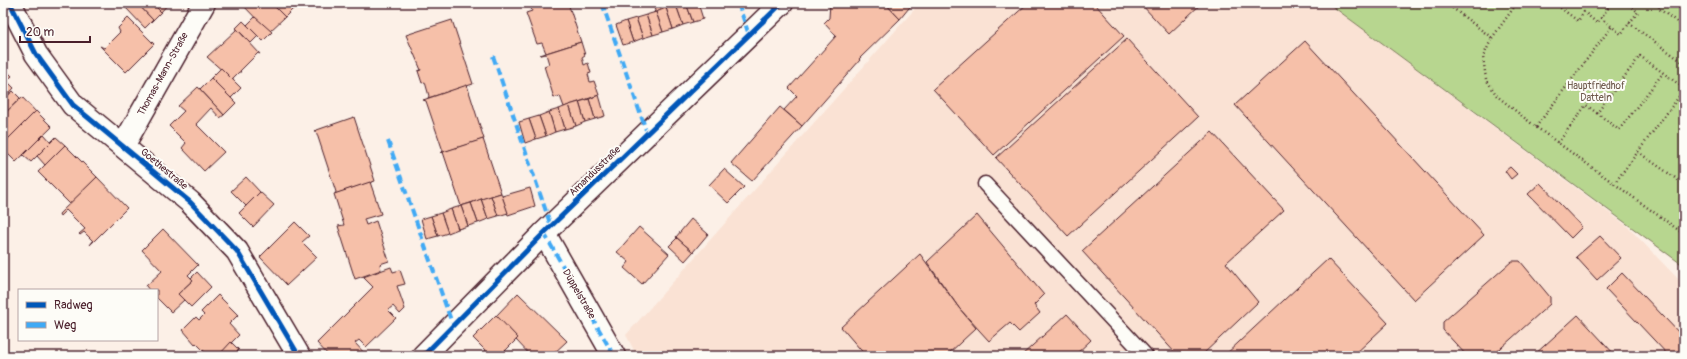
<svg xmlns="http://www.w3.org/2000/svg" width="1687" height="359" font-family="Pangolin,sans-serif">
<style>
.built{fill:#fae2d4}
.green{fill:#b7d68f;stroke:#807a5d}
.building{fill:#f6c0a9;stroke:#4a1f2b}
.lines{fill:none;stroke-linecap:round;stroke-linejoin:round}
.service-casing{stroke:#4a1f2b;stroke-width:17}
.minor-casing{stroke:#4a1f2b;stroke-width:25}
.path{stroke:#4a1f2b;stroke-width:2.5;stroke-dasharray:1 3;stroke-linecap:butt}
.service{stroke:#fdfcf7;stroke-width:14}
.minor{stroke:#fdfcf7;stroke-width:22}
.quiet{stroke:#3fa9f5;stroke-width:4;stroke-dasharray:8 4;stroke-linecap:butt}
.cycleway-casing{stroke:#fdfcf7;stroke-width:8}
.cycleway{stroke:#0057b8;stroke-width:5}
.labels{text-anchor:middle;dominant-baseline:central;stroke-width:4;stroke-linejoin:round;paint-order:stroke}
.street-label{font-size:10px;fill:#4a1f2b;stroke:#fdfcf7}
.park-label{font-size:10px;fill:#6b5649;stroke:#fdfcf7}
</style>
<rect width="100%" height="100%" fill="#fcf0e7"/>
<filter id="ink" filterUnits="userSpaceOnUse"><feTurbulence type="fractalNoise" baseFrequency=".025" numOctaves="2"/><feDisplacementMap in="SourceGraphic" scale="8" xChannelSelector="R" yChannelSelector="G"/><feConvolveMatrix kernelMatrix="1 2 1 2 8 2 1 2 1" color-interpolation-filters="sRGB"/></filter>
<g filter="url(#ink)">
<polygon class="built" points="920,3 1328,3 1627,226 1684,285 1684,356 637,356 626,335"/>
<polygon class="green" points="1328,3 1684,3 1684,266"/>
<g class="building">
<polygon points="131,3 137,3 153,20 145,28 126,8"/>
<polygon points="137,3 152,3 161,12 153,20"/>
<polygon points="152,3 169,3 161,12"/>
<polygon points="241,3 271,3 285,17 269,32"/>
<polygon points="271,3 299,3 285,17"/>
<polygon points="529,3 568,3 581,42 546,53 542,43 537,44 526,13 532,11"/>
<polygon points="653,3 683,3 653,13 655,11"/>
<polygon points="683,3 686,3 693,22 683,25 676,5"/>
<polygon points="686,3 698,3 703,19 693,22"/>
<polygon points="830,3 885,3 900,19 859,59 860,60 802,126 784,110 797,96 789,88 836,36 824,23 829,18"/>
<polygon points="885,3 913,3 900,19"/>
<polygon points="1028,3 1094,3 1124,36 994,155 933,89"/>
<polygon points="1140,3 1202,3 1169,34"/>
<polygon points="676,5 683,25 673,29 666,8"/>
<polygon points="666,8 673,29 663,32 656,12"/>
<polygon points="656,12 663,32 653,35 646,15"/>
<polygon points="646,15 653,35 643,38 636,18"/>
<polygon points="255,17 272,32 263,41 247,25"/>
<polygon points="128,18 154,44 126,72 100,46 104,48 120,32 118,28"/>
<polygon points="636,18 643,38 633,42 626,21"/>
<polygon points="452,20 473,84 428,98 429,96 425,82 422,83 418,71 421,70 406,35"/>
<polygon points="243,21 258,36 251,43 236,28"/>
<polygon points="626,21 633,42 623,45 616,25"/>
<polygon points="236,28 260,54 258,53 240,71 241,72 239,72 233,78 233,80 207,57 236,30"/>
<polygon points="1127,39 1198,117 1068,236 996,158"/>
<polygon points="1305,41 1484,235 1414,300 1235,105"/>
<polygon points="581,42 585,55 582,57 584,65 588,63 591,73 588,74 590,82 594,81 599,95 564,107 560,96 554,98 544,66 549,64 546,54 540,55"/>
<polygon points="3,67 12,76 3,84"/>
<polygon points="221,68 241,88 231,98 211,78"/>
<polygon points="211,78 236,103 224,115 200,89"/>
<polygon points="7,81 14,88 3,100 3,84"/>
<polygon points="467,85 484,139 441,153 443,151 426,101 423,100"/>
<polygon points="198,87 224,115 220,118 211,108 196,124 224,152 204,171 182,148 186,143 169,126 184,111 178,106"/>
<polygon points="13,91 20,98 5,114 3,100"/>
<polygon points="599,95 605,116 595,119 589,99"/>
<polygon points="22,97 36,112 3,144 3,115"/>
<polygon points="589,99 595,119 585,122 579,102"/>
<polygon points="579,102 585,122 576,126 569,105"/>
<polygon points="569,105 576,126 565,129 559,109"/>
<polygon points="780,107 802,126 752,181 731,163"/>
<polygon points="559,109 565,129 555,132 549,112"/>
<polygon points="36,111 52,127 16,162 3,149 3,144"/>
<polygon points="549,112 555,132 546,136 539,116"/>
<polygon points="539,116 546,136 536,139 529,119"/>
<polygon points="354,117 375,181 335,194 336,192 316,131 314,131"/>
<polygon points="529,119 536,139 525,143 519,122"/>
<polygon points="1212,132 1284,210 1226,263 1258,302 1201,356 1178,356 1082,251"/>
<polygon points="44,134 51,142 31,162 23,155"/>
<polygon points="56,137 65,145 45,165 37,156"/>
<polygon points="483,139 501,193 461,206 443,152"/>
<polygon points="65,145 97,177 70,204 38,172"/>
<polygon points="1510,167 1517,174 1511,179 1505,171"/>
<polygon points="724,169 744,187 728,203 709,185"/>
<polygon points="97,177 127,208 90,245 93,241 84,232 80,235 79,234 85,229 66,210 60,216 59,214"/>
<polygon points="246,177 260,192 246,206 231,191"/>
<polygon points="370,182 381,214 364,219 366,225 376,221 389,261 380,264 381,270 355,279 338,226 344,225 334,194"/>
<polygon points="1540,183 1582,227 1571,238 1528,194"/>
<polygon points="530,188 535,206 508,215 502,196"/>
<polygon points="260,192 274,205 253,227 239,213"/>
<polygon points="501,193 508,213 498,216 491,196"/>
<polygon points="491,196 498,216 488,219 481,199"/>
<polygon points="481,199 488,219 478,223 471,203"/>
<polygon points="471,203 478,223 468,226 461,206"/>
<polygon points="461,206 468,226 458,229 451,209"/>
<polygon points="451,209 458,229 448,233 441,213"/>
<polygon points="441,213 448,233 438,236 431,216"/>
<polygon points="977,215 1044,295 1034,305 1040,313 1019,332 1010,323 989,341 959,308 927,262"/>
<polygon points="431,216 438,236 427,239 421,219"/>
<polygon points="691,219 708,234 693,252 676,237"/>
<polygon points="295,222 309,236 302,242 317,257 287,285 260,257"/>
<polygon points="639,227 669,254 642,284 624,268 629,262 617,252"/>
<polygon points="163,229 198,265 188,275 193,280 178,294 184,300 171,312 157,298 157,290 149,290 146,286 162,271 142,250"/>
<polygon points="1600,236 1621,258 1597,280 1576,257"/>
<polygon points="677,238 693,252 685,261 669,246"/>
<polygon points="920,254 959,308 976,328 946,356 866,356 841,327"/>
<polygon points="1328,259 1388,323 1353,356 1224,356"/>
<polygon points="1512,261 1520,261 1550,297 1550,304 1492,356 1467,356 1443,330 1443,322"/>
<polygon points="391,267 393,272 400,270 405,284 397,286 405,309 400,314 393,306 388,310 396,318 366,347 359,340 355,343 367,356 329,356 317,343 373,287 363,277"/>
<polygon points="197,272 211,287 191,307 178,294 193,280 191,278"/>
<polygon points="1622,273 1684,338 1684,356 1669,356 1606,289"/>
<polygon points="518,293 567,341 551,356 531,356 516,340 518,338 496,316"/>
<polygon points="218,295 238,315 229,324 239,335 218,356 209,356 196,343 195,344 183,330 196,317 199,320 204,315 201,312"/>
<polygon points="1067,314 1091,340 1074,356 1021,356"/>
<polygon points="496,315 518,338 500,356 491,356 473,338"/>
<polygon points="1578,315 1616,356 1533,356"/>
<polygon points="231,342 239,350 233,356 218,356"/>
</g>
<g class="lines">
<defs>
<polyline id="service" points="985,184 1146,356"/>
<g id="minor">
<polyline points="10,3 36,54 73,105 190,202 237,251 299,356"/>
<polyline points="123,146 204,3"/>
<polyline points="544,233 614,356"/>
<polyline points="423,356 544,233 782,3"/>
</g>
</defs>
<use href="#service" class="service-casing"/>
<use href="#minor" class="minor-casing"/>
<g class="path">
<polyline points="1446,3 1492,38 1483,57 1486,79 1497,96 1536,127 1684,234"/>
<polyline points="1554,3 1578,21 1584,12 1597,23 1601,18"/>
<polyline points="1601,3 1608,8 1612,3"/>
<polyline points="1661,3 1658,8 1684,27"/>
<polyline points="1608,8 1601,18 1621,34 1638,12 1627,3"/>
<polyline points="1629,23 1684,63"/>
<polyline points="1492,38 1517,3"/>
<polyline points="1597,113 1619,130 1663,73"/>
<polyline points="1536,127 1612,26"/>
<polyline points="1558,143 1586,105 1597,113 1640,56 1684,88"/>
<polyline points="1638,152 1684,184"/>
<polyline points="1680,158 1684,161"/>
<polyline points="1614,184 1684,90"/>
</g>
<use href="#service" class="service"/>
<use href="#minor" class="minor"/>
<g class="quiet">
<polyline points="602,3 647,133"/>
<polyline points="738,3 749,35"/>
<polyline points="493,56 551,226"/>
<polyline points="388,141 453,326"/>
<polyline points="544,233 614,356"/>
</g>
<defs>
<g id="cycleway">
<polyline points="10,3 36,54 73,105 190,202 237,251 299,356"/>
<polyline points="423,356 544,233 782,3"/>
</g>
</defs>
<use href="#cycleway" class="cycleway-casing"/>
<use href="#cycleway" class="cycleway"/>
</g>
</g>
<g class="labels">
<g class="street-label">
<text transform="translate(163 74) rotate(-61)">Thomas-Mann-Straße</text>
<text transform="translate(164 169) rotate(40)">Goethestraße</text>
<text transform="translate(595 171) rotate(-44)">Amandusstraße</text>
<text transform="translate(579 294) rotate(60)">Düppelstraße</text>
</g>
<g class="park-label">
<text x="1596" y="86">Hauptfriedhof<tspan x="1596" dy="12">Datteln</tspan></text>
</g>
</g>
<rect width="1687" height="359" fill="none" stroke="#fdfcf7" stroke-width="16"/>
<rect x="8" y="8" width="1671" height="343" fill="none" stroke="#4a1f2b" stroke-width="1.5" filter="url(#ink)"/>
<rect x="18" y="289" width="140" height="52" fill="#fdfcf7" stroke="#b5a4a5"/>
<rect x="26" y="302" width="20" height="6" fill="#0057b8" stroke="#b5a4a5"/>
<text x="54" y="309" font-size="12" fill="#4a1f2b">Radweg</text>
<rect x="26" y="322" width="20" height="6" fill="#3fa9f5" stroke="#b5a4a5"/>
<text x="54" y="329" font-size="12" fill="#4a1f2b">Weg</text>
<path d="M20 36v6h70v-6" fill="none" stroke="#4a1f2b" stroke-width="2"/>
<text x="26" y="36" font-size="12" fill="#4a1f2b" stroke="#fdfcf7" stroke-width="3" paint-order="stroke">20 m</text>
</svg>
